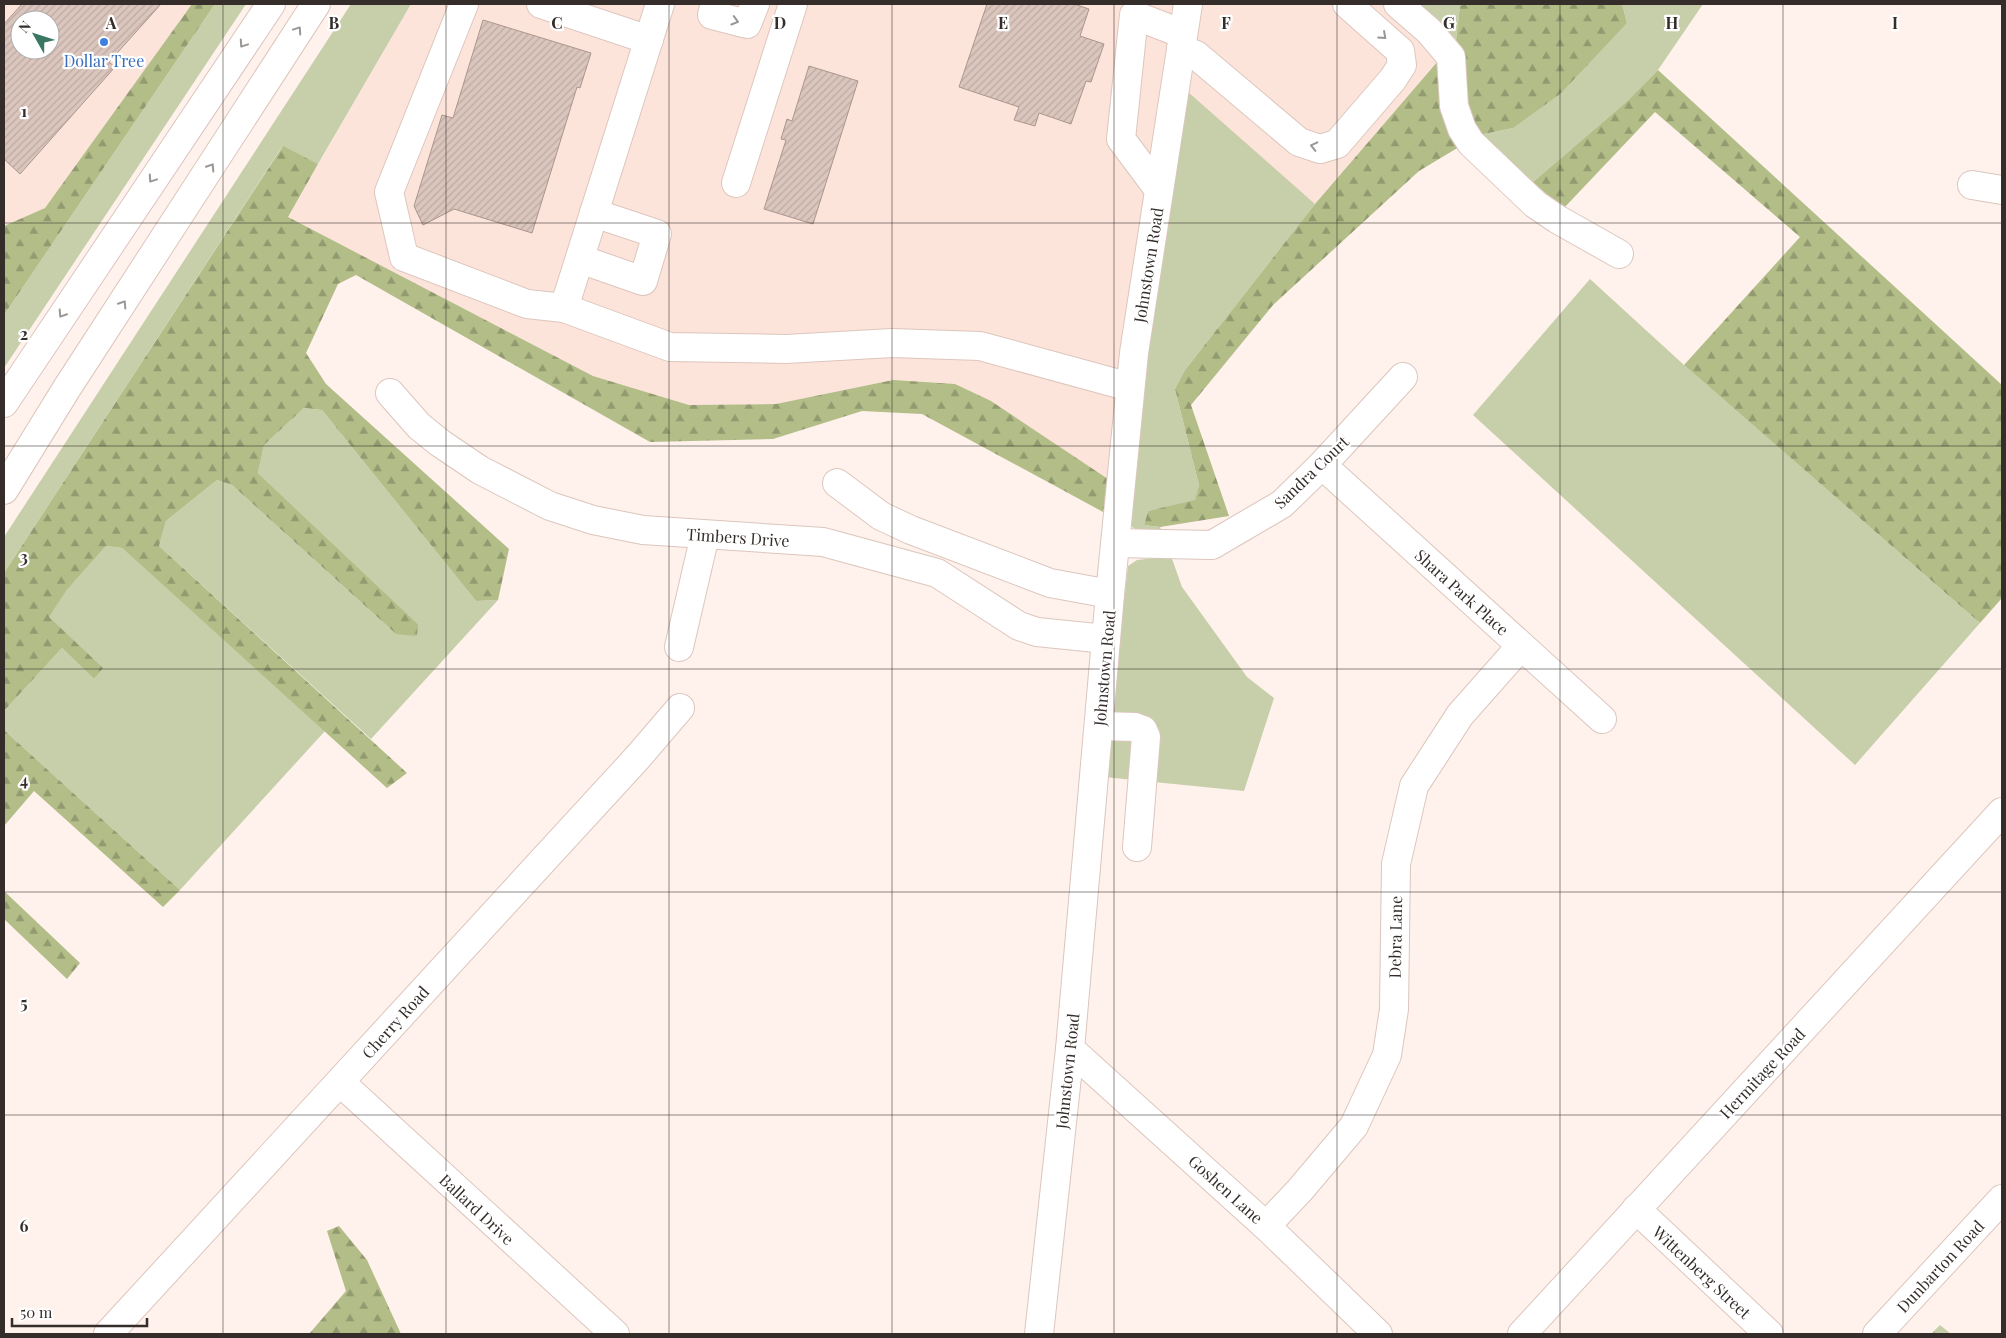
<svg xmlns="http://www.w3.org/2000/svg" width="2006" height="1338" font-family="'Playfair Display',serif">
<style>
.commercial{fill:#fde4da;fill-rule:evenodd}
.green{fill:#c6cfa9}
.forest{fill:url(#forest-firs)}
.park{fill:url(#park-crowns)}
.building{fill:url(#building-hatch);stroke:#aa968d;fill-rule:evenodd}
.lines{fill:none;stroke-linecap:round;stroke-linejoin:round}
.minor-casing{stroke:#dcc6bd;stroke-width:30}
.major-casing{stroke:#dcc6bd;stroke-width:30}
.highway-casing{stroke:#dcc6bd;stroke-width:30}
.minor{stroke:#fff;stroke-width:28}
.major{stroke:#fff;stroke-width:28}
.highway{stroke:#fff;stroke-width:28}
.oneway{stroke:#9a9694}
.grid{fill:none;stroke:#352d2a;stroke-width:1;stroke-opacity:0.55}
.shop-dot{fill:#3f7fe0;stroke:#fff;stroke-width:2}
.labels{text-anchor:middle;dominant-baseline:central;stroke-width:4.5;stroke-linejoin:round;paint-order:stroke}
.shop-label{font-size:16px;fill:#366cbe;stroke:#fff}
.street-label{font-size:16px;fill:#352d2a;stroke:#fff}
.grid-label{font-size:16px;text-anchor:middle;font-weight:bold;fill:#352d2a;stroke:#fff;stroke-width:4.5;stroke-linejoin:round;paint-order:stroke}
</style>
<defs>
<pattern id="forest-firs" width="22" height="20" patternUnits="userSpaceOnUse" patternTransform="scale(1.25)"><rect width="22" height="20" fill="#b2bd88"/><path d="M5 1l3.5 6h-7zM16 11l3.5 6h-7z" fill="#929a6f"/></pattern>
<pattern id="park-crowns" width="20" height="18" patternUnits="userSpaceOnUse" patternTransform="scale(1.25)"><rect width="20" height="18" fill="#c6cfa9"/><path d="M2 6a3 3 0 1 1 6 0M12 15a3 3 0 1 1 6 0" fill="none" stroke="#abb292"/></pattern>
<pattern id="building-hatch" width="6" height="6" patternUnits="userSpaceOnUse" patternTransform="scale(1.25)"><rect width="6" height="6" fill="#dbc6bd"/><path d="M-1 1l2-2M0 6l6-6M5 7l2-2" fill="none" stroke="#bdaaa3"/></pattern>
</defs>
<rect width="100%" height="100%" fill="#fff1eb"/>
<g class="commercial">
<path d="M4 4H192L45 208 4 226ZM20 20H50V50H20Z"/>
<polygon points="411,4 1414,4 1456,39 1315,204 1188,93 1108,479 991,401 893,380 776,404 689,405 593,376 288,217"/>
</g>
<g class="green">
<polygon points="215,4 246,4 4,368 4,315"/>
<polygon points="351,4 411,4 318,164 282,147 4,573 4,537"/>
<polygon points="1414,4 1464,4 1460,7 1456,39"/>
<polygon points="1622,4 1703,4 1658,70 1625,103 1533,182 1479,135 1513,128 1627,23"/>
<polygon points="1188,92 1315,204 1185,370 1175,389 1199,485 1195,501 1148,511 1144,525 1160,527 1164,538 1143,533 1132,527 1130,516 1139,388"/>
<polygon points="1590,279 1684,365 1980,623 1855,765 1473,415"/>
<polygon points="304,408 322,410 476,601 498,600 371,739 159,546 166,521 217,480 232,485 396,634 418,624 258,473 264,445"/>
<polygon points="106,546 122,548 325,731 180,890 4,730 4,711 62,648 94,679 102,668 48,618 67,590"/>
<polygon points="1171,556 1182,587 1247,677 1274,698 1244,791 1104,777 1128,566 1137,560"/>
</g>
<g class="forest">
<polygon points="192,4 215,4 4,315 4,226 45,208"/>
<polygon points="1464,4 1622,4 1627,23 1560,94 1513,128 1479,135 1419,171 1273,305 1191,405 1229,516 1160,527 1144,525 1148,511 1195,500 1199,485 1175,389 1185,370 1315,204 1456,40 1460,6"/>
<polygon points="1658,70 2002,385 2002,598 1980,623 1684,365 1800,237 1655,112 1563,209 1533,182 1625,103"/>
<polygon points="283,146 318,164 288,217 593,376 689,405 776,404 893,380 955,384 991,401 1108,479 1105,513 922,414 862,411 773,439 650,442 356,275 338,284 306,353 326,384 509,549 498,600 476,601 322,410 304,408 264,445 258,473 418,624 417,636 396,634 232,485 217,480 166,521 159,546 407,773 387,788 122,548 106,546 67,590 49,617 103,668 94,679 62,648 4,711 4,573"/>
<polygon points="4,730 180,890 163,907 34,791 4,826"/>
<polygon points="4,891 80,963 67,979 4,919"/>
<polygon points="339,1226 367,1260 401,1334 309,1334 346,1291 327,1231"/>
</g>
<polygon class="park" points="1940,1325 1951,1334 1931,1334"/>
<g class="building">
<path d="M22 4H161L109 62 115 67 20 174 4 159V24ZM20 20H50V50H20Z"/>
<polygon points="987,4 1074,4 1089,9 1080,36 1104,44 1091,82 1086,81 1071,124 1039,113 1035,126 1014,120 1019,107 959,87"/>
<polygon points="483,20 591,53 580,88 577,87 532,233 454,209 423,225 414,206 442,115 453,118"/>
<polygon points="809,66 858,81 813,224 764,209 786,140 781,139 787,119 792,121"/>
</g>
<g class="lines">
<defs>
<g id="minor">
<polyline points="464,4 389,192 404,257 527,304 564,308 660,4"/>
<polyline points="541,4 649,40"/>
<polyline points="715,4 712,15 747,24 755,4"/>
<polyline points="1398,4 1429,31 1451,57 1454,106 1462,129 1471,143 1535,204 1557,219 1619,254"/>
<polyline points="1181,49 1196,55 1299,142 1320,149 1337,144 1393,79 1402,65 1400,51 1347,4"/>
<polyline points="736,183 793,4"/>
<polyline points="1972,185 2002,190"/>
<polyline points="1159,190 1121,139 1134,15 1183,34"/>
<polyline points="580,259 643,281 657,234 594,213"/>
<polyline points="564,308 670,347 786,349 892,343 980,346 1130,387"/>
<polyline points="390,393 419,426 440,443 480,470 550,506 593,520 643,530 823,542 937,573 1019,626 1037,632 1106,639"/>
<polyline points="1322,465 1602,719"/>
<polyline points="837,483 881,516 911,530 1050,583 1110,594"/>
<polyline points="1115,543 1212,545 1282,504 1322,465 1403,377"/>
<polyline points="679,647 705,535"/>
<polyline points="1099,726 1135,727 1143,730 1146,737 1137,847"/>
<polyline points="1070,1049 1266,1226 1378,1334"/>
<polyline points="340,1082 615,1334"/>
<polyline points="1636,1209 1769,1334"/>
<polyline points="1266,1226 1300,1190 1354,1126 1387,1055 1394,1009 1396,864 1414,786 1460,715 1521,646"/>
<polyline points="108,1334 638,757 680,708"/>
<polyline points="1522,1334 2002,812"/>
<polyline points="1877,1334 2002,1199"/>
</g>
<polyline id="major" points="1039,1334 1070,1049 1110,594 1134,353 1188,4"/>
<g id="highway">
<polyline points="4,403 271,4"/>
<polyline points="4,490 67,388 316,4"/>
</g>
</defs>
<use href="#minor" class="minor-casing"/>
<use href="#major" class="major-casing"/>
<use href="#highway" class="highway-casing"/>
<use href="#minor" class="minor"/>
<use href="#major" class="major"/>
<use href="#highway" class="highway"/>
</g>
<defs><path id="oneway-chevron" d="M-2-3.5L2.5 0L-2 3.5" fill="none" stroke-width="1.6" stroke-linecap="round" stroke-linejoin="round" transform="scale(1.25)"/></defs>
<g class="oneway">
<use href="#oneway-chevron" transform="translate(735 21) rotate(16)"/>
<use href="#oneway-chevron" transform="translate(298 30) rotate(-56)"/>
<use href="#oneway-chevron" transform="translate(1383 36) rotate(42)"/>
<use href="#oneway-chevron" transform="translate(243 44) rotate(124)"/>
<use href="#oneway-chevron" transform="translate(1314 146) rotate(-167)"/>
<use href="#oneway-chevron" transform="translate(211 167) rotate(-57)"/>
<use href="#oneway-chevron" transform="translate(152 179) rotate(124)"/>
<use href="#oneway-chevron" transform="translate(123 304) rotate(-57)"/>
<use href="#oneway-chevron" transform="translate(62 314) rotate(123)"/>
</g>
<path class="grid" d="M223 4V1334M446 4V1334M669 4V1334M892 4V1334M1114 4V1334M1337 4V1334M1560 4V1334M1783 4V1334M4 223H2002M4 446H2002M4 669H2002M4 892H2002M4 1115H2002"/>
<circle class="shop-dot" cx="104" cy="42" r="5"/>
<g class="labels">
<g class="shop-label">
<text x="104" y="60">Dollar Tree</text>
</g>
<g class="street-label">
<text transform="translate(1148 265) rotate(-81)">Johnstown Road</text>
<text transform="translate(1311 472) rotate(-44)">Sandra Court</text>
<text transform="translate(738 537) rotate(4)">Timbers Drive</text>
<text transform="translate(1462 592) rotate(42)">Shara Park Place</text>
<text transform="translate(1104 668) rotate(-85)">Johnstown Road</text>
<text transform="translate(1395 937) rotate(-89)">Debra Lane</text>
<text transform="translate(395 1022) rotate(-48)">Cherry Road</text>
<text transform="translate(1067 1071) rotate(-84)">Johnstown Road</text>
<text transform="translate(1762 1073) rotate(-47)">Hermitage Road</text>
<text transform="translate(1226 1189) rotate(42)">Goshen Lane</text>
<text transform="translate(477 1209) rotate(43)">Ballard Drive</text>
<text transform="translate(1940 1266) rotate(-47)">Dunbarton Road</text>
<text transform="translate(1702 1272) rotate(43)">Wittenberg Street</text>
</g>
</g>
<g class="grid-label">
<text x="111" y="29">A</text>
<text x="334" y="29">B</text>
<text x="557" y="29">C</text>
<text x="780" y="29">D</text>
<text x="1003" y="29">E</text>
<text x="1226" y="29">F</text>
<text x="1449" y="29">G</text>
<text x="1672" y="29">H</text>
<text x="1895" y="29">I</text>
<text x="24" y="117">1</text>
<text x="24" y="340">2</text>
<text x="24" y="563">3</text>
<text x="24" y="786">4</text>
<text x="24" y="1009">5</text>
<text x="24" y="1232">6</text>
</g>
<rect width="2006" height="1338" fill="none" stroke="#352d2a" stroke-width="10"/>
<g transform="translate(35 35) rotate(309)"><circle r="24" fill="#ffffff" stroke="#aeabaa"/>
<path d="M0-4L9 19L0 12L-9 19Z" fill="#3b7863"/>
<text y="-8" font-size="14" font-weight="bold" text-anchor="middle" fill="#352d2a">N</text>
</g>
<path d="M12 1318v8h135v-8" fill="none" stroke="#352d2a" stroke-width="2.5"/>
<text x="20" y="1318" font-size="15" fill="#352d2a" stroke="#ffffff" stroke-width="4" paint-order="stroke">50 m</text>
</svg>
